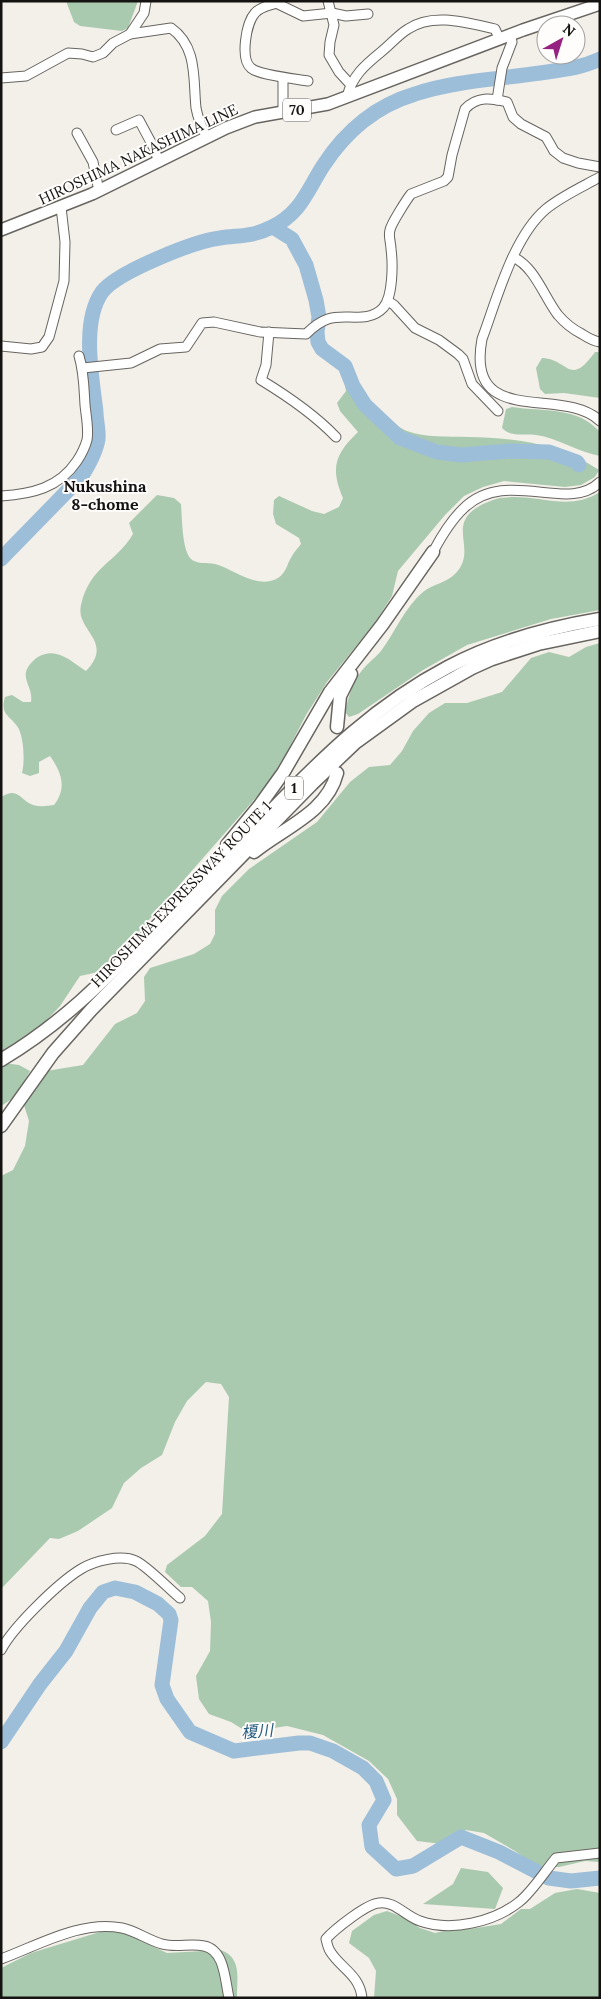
<svg xmlns="http://www.w3.org/2000/svg" width="601" height="1999" font-family="Lora,'Noto Sans JP',serif">
<style>
.green{fill:#aacaaf}
.lines{fill:none;stroke-linecap:round;stroke-linejoin:round}
.river{stroke:#9cbed8;stroke-width:15}
.minor-casing{stroke:#686560;stroke-width:11}
.major-casing{stroke:#686560;stroke-width:14}
.highway-casing{stroke:#686560;stroke-width:15}
.minor{stroke:#fff;stroke-width:9}
.major{stroke:#fff;stroke-width:11}
.highway{stroke:#fff;stroke-width:12}
.labels{text-anchor:middle;dominant-baseline:central;stroke-width:4;stroke-linejoin:round;paint-order:stroke}
.shield{fill:#fffdfb;stroke:#5a5957;stroke-width:1}
.shield-label{font-size:14px;font-weight:bold;fill:#141311}
.street-label{font-size:15px;fill:#141311;stroke:#fffdfb}
.neighbourhood-label{font-size:16px;font-weight:bold;fill:#141311;stroke:#fffdfb}
.water-label{font-size:16px;font-style:italic;fill:#255c80;stroke:#fffdfb}
</style>
<rect width="100%" height="100%" fill="#f3efe9"/>
<g class="green">
<polygon points="66,1 138,1 128,28 122,31 80,26 74,22"/>
<path d="M595 352H600V398L564 393 545 394 540 389 536 368 542 358C569 359 569 388 595 352Z"/>
<path d="M349 377C358 386 360 392 367 402 374 411 396 426 407 431 426 438 447 436 468 437 516 438 558 443 599 470L595 477 581 485 565 487 504 481 483 487 464 496 445 515 398 571 392 596 374 624 327 682 306 715 288 750 267 785 133 938 98 972 80 976 60 1006 45 1022 19 1040 13 1049 1 1055V797C19 786 20 801 33 805 40 807 47 806 54 805 67 788 62 773 50 756L39 762V773L30 776 22 773C25 762 24 735 17 726 9 715 0 715 5 697L12 695 23 702H31C33 689 24 682 26 672 27 667 33 660 38 657 56 646 71 661 86 671 115 641 75 631 81 605 90 566 116 563 133 534L129 523 157 495 174 498 181 504C182 517 182 548 190 558 196 565 207 562 215 564 234 569 257 590 278 578 286 573 287 564 292 556 294 552 298 548 301 544L299 538 276 524 273 514 274 500 279 496 312 511 324 514 339 507 343 498C330 468 335 454 358 432L340 411 337 403 346 391 344 380Z"/>
<path d="M512 407C544 412 577 406 600 432V456C578 452 558 438 536 435 523 433 512 438 502 428L506 409Z"/>
<path d="M600 492V610L551 619 467 645 423 670 358 714 349 717 345 712C348 699 351 687 358 676 364 666 374 659 381 651 395 632 405 607 423 592 433 584 447 583 456 573 481 546 436 519 496 499 501 497 506 498 511 497 543 496 570 511 600 492Z"/>
<polygon points="600,643 600,1862 585,1861 559,1867 538,1867 515,1851 484,1833 466,1830 442,1844 417,1841 397,1815 397,1799 388,1779 369,1761 323,1735 287,1726 247,1732 231,1722 209,1714 199,1699 196,1676 210,1651 211,1622 208,1601 192,1587 181,1587 165,1572 167,1565 205,1536 222,1514 229,1397 221,1384 206,1382 187,1401 175,1422 162,1455 141,1468 124,1483 112,1508 78,1531 59,1539 50,1538 1,1589 1,1176 13,1170 25,1146 29,1121 23,1102 46,1071 83,1065 115,1024 137,1013 145,1001 144,977 150,968 194,954 210,944 215,934 215,910 222,896 249,869 317,822 350,782 369,767 390,765 402,751 413,731 429,713 445,703 467,703 502,692 531,658 549,652 569,657 586,647"/>
<polygon points="4,1063 19,1065 30,1071 15,1097 1,1106 1,1065"/>
<polygon points="461,1868 488,1872 503,1888 495,1909 423,1904 453,1884"/>
<polygon points="577,1889 600,1893 600,1998 374,1998 376,1971 369,1958 349,1943 352,1931 374,1915 387,1911 403,1917 420,1928 435,1933 452,1929 470,1929 501,1924 521,1909 530,1909 555,1893"/>
<path d="M103 1931 124 1933 167 1953 221 1950C242 1958 237 1978 237 1998H1V1968L31 1953Z"/>
</g>
<g class="lines">
<g class="river">
<polyline points="273,227 292,239 306,265 316,300 319,317 317,332 318,342 322,349 345,366 353,386 365,405 400,438 437,452 461,455 510,451 549,452 577,462 579,465"/>
<path d="M1 559 81 477C88 466 96 452 98 439 99 431 96 420 96 412 92 377 81 322 102 292 117 272 195 241 220 238 241 235 252 237 272 227 301 213 307 191 323 166 345 132 375 106 415 94 454 81 499 79 540 73 560 70 582 68 600 59"/>
<polyline points="1,1742 40,1684 66,1651 90,1608 103,1592 115,1588 135,1592 158,1604 169,1614 171,1620 162,1685 167,1699 190,1732 234,1751 299,1743 310,1743 333,1751 363,1768 376,1781 384,1800 369,1825 372,1847 396,1869 413,1866 461,1837 499,1852 549,1878 571,1881 600,1878"/>
</g>
<defs>
<g id="minor">
<polyline points="328,1 334,25 330,42 329,55 339,72 350,84"/>
<path d="M130 34 171 28C198 47 193 80 196 108 198 119 202 128 207 138"/>
<polyline points="1,78 26,76 68,53 82,54 93,57 103,53 113,43 130,34 144,13 146,1"/>
<polyline points="283,78 283,112"/>
<path d="M308 81C296 79 259 75 251 68 240 59 246 23 255 13 260 7 268 6 276 3L303 16 332 13 346 16 368 14"/>
<path d="M347 97C352 76 365 65 381 52 390 45 398 35 408 29 433 12 468 23 495 29L499 38"/>
<polyline points="497,100 502,68 512,42 510,34"/>
<polyline points="116,130 139,120 154,148 159,162"/>
<polyline points="77,133 93,162 99,191"/>
<path d="M600 177C582 187 562 196 546 209 513 237 497 299 482 339 465 430 563 385 600 421"/>
<path d="M513 257C535 267 544 297 558 315 564 322 574 330 582 334 588 338 593 341 600 342"/>
<polyline points="388,301 394,305 415,328 439,340 458,354 463,359 472,384 498,411"/>
<path d="M269 332 266 365 261 380C289 397 314 414 336 437"/>
<polyline points="1,346 31,349 42,347 49,337 64,281 65,242 61,207"/>
<path d="M83 368 131 363 160 349 186 347 202 323 214 322 260 332 306 334C312 328 319 322 328 319 345 313 368 324 383 308 393 297 393 264 391 249 391 243 388 236 390 230 391 224 407 199 411 194L444 181 448 177 452 155 465 109C477 96 491 98 507 102L513 117 521 124 546 137 554 151 563 158 578 163 600 167"/>
<path d="M1 496C32 494 59 488 77 461 81 455 85 447 87 440 89 429 86 416 85 405 84 389 84 372 79 356"/>
<path d="M433 552C441 537 451 520 464 508 507 467 568 514 600 482"/>
<path d="M1 1650C13 1627 58 1583 81 1569 94 1561 121 1554 136 1561 147 1566 169 1589 180 1598"/>
<path d="M1 1959C39 1945 81 1920 122 1928 136 1931 148 1940 162 1944 176 1948 190 1943 204 1946 225 1950 225 1981 229 1998"/>
<path d="M362 1998C360 1975 340 1968 330 1951 328 1948 327 1943 326 1939 334 1930 366 1904 379 1903 393 1900 407 1917 420 1921 451 1932 494 1922 519 1902 532 1892 545 1871 556 1858L600 1853"/>
</g>
<polyline id="major" points="1,230 92,194 226,128 255,117 328,104 523,30 600,4"/>
<g id="highway">
<polyline points="337,727 340,696 351,674"/>
<polyline points="227,845 260,805 283,773 330,692 382,625 433,552"/>
<path d="M254 852C283 828 327 813 337 773"/>
<path d="M1 1060C60 1025 104 981 151 932 190 892 230 852 269 813 325 755 376 705 448 667 495 642 547 628 600 619"/>
<polyline points="1,1126 53,1053 91,1010 312,784 355,743 413,701 472,668 492,659 538,644 600,631"/>
</g>
</defs>
<use href="#minor" class="minor-casing"/>
<use href="#major" class="major-casing"/>
<use href="#highway" class="highway-casing"/>
<use href="#minor" class="minor"/>
<use href="#major" class="major"/>
<use href="#highway" class="highway"/>
</g>
<g class="labels">
<g class="shield">
<rect x="283" y="98.5" width="28" height="23" rx="4"/>
<rect x="285" y="776.5" width="18" height="23" rx="4"/>
</g>
<g class="shield-label">
<text x="297" y="110">70</text>
<text x="294" y="788">1</text>
</g>
<g class="street-label">
<text transform="translate(138 154) rotate(-25)">HIROSHIMA NAKASHIMA LINE</text>
<text transform="translate(181 894) rotate(-46)">HIROSHIMA EXPRESSWAY ROUTE 1</text>
</g>
<g class="neighbourhood-label">
<text x="105" y="486">Nukushina<tspan x="105" dy="18">8-chome</tspan></text>
</g>
<g class="water-label">
<text transform="translate(257 1731) rotate(-5)">榎川</text>
</g>
</g>
<rect width="601" height="1999" fill="none" stroke="#141311" stroke-width="5"/>
<g transform="translate(561 40) rotate(39)"><circle r="24" fill="#fffdfb" stroke="#a19f9d"/>
<path d="M0-4L9 19L0 12L-9 19Z" fill="#952280"/>
<text y="-8" font-size="14" font-weight="bold" text-anchor="middle" fill="#141311">N</text>
</g>
</svg>
